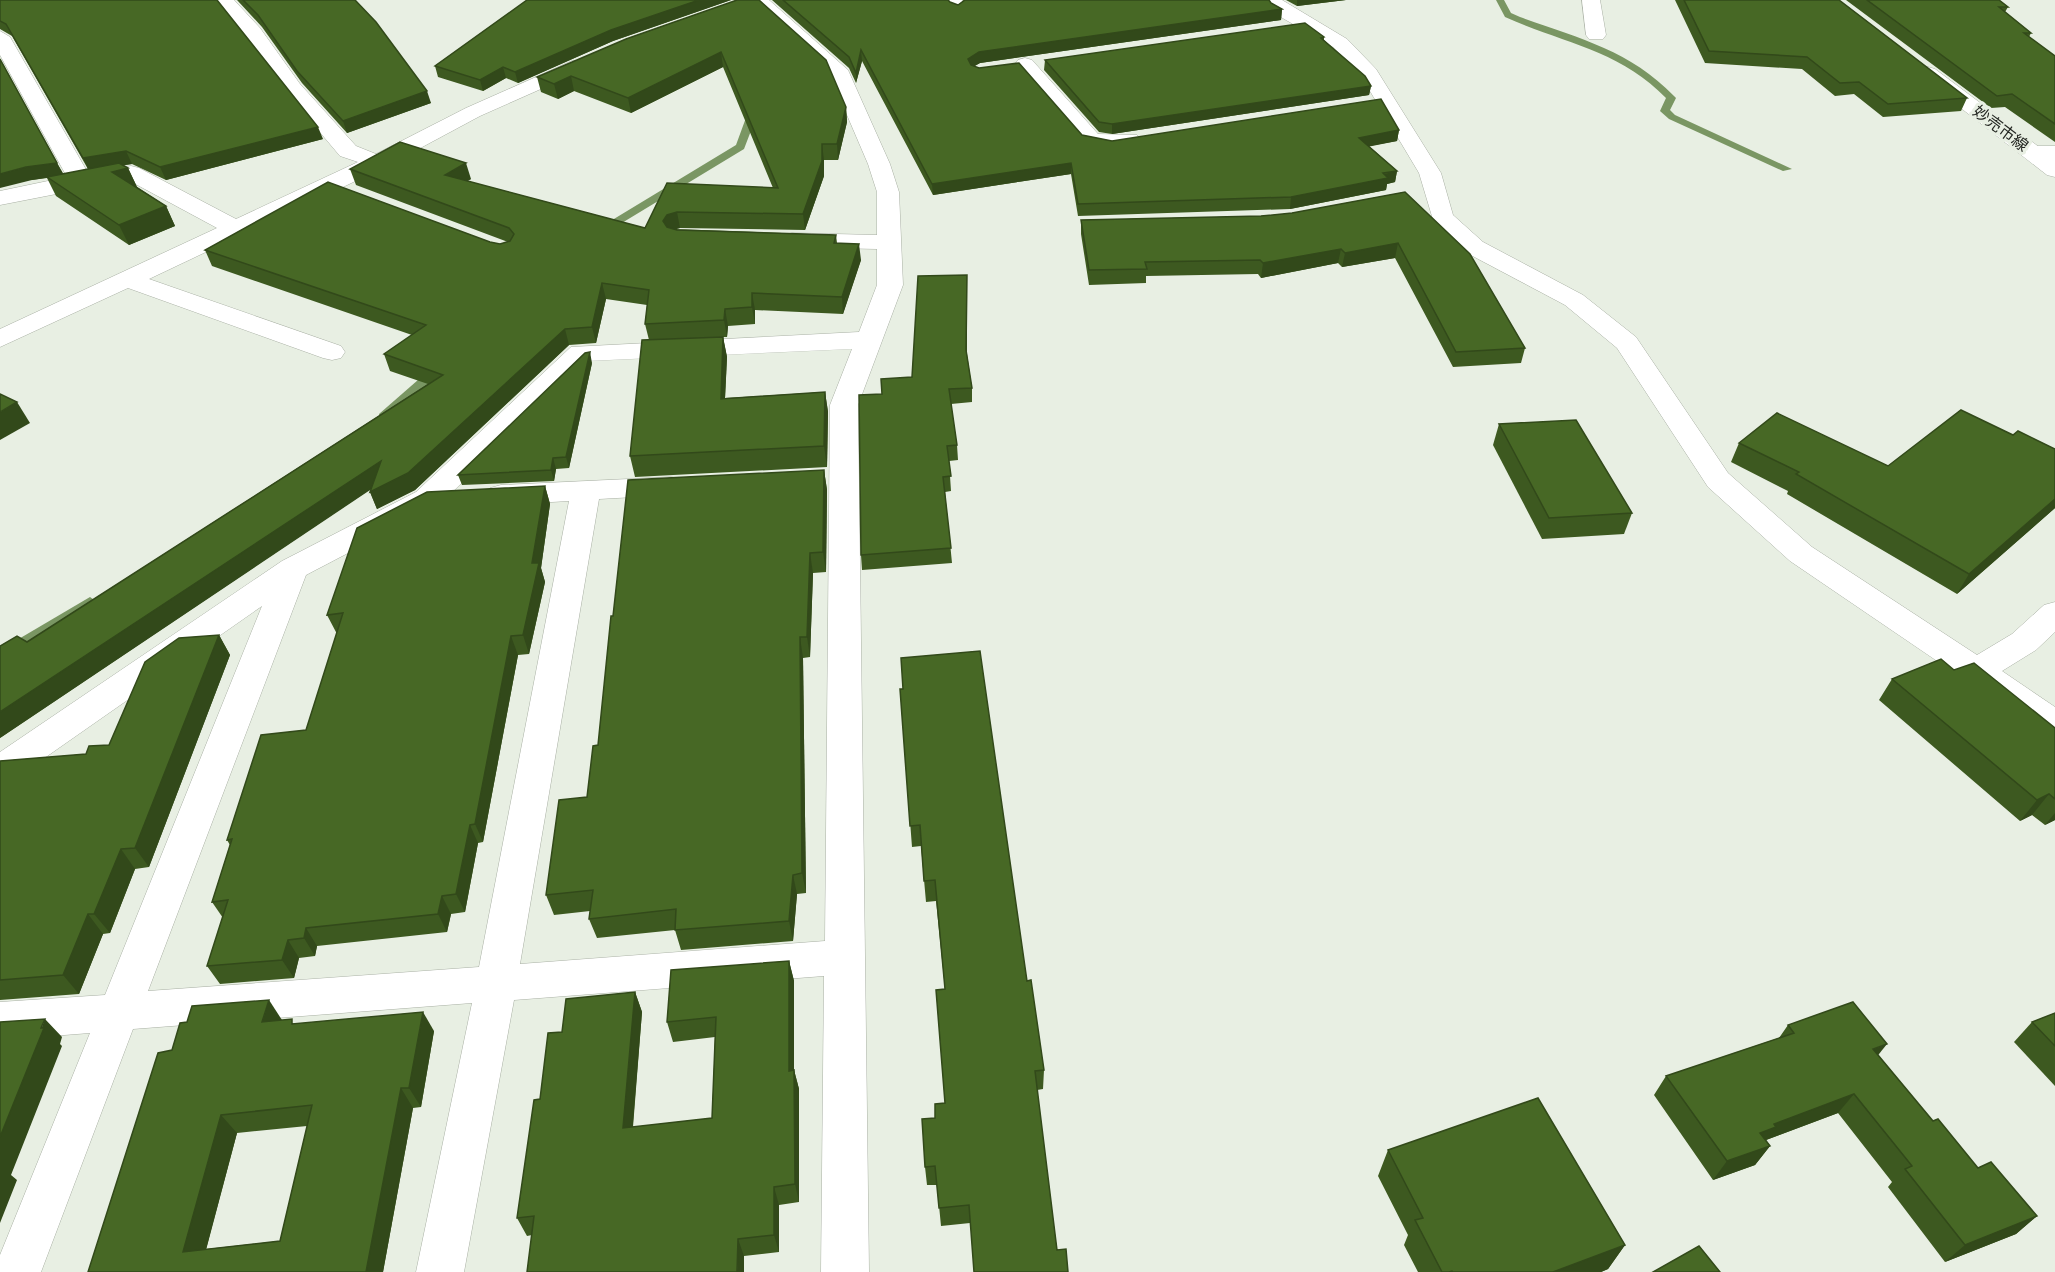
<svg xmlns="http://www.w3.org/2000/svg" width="2055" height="1272" font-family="'Archivo Narrow','Noto Sans JP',sans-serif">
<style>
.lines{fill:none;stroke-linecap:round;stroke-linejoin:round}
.stream{fill:#7a9663;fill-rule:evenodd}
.street-casing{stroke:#a9b0a4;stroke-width:1}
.secondary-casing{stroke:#a9b0a4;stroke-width:1}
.street{fill:#fff;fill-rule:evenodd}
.secondary{fill:#fff;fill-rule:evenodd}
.wall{fill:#3d5920;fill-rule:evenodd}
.shaded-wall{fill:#32491a}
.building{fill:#476825;stroke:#32491a;stroke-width:1.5;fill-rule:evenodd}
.labels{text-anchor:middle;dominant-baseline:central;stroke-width:6;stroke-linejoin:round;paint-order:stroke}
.far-street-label{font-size:16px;fill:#252823;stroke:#e8efe3}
</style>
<rect width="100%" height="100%" fill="#e8efe3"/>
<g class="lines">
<g class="stream">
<path d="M1496 0H1504L1511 13 1520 17C1578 38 1630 50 1674 96L1676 98 1670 110 1675 115 1792 169 1783 171 1669 119 1660 111 1666 98C1620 50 1563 43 1505 17Z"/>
<polygon points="751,106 756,109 757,115 744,149 607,232 599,232 599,228 736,145 747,115 746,109"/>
<polygon points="438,365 444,369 442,372 389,420 379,420 379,414 434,366"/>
<polygon points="90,597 97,602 95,606 0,662 0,650"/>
</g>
<defs>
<g id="street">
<polygon points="215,0 234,0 260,28 300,84 356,146 376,154 466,108 572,61 586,61 589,65 586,69 480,116 385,167 149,279 341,346 345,352 341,358 332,360 323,358 128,288 0,347 0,329 217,228 128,180 0,205 0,191 67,177 0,55 0,31 10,37 88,173 131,166 139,168 236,219 358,162 340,156 286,92 246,36"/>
<path d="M750 0H769L848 70 890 164 899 192 903 285 858 405 869 1272H821L824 976 514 1000 464 1272H416L472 1003 133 1029 41 1272H0V1255L90 1033 0 1040V1002L105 995 262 606 13 780 0 784V752L282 561 416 492 571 347 859 332 877 285V249L792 247 784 245 780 240 784 235 792 233 877 235V192L868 164 829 73 769 22ZM852 349 830 405 825 941 520 964 599 499 671 495 681 493 686 486 681 479 671 477 501 485 490 488 486 495 490 502 501 505 569 501 479 967 148 991 306 575 438 506 587 361Z"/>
<polygon points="942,0 962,0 968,7 959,13 952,11"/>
<polygon points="1263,0 1282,0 1347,39 1376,69 1441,173 1453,215 1483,242 1583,295 1636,337 1728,473 1812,547 1977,655 2012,634 2044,605 2055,602 2055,632 2036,650 2002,671 2055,707 2055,737 2043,733 1790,561 1708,487 1617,348 1565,305 1465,252 1434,223 1419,173 1361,76 1333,47 1272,12"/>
<polygon points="1582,0 1600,0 1606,35 1603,39 1589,39 1586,35"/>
<polygon points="1025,58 1032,60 1098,134 1137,135 1140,140 1137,145 1112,150 1083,145 1015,64 1018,60"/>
<polygon points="2034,146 2055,146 2055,160 2026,158 2023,153 2026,148"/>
</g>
<polygon id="secondary" points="1928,67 1935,69 2055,159 2055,177 2047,175 1921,77 1918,73 1921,69"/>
</defs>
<use href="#street" class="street-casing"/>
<use href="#secondary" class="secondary-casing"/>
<use href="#street" class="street"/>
<use href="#secondary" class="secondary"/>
</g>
<g class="wall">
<polygon points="0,0 323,139 166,180 132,164 122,165 128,168 137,187 166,206 175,226 129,245 56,196 47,178 32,180 0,59 63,174 88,169 12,36 0,29"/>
<polygon points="237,0 355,0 431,103 347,133 302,83 262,27"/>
<polygon points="527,0 731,0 613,41 518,83 506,78 483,91 438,77 435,66"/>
<polygon points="737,0 846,107 847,122 838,160 824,160 824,176 805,230 680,228 674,229 836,235 837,243 861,260 843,314 755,310 755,324 728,326 727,337 723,337 727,357 725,398 825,392 828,412 827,467 635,477 630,456 649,340 645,324 647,305 606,299 596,343 569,345 415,490 377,509 370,492 372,488 0,738 27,642 428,384 390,371 384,354 412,335 212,266 205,250 490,242 500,244 508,242 356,185 350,169 471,179 467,181 645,228 667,183 773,188 723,67 631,113 574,91 558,99 541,92 537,77"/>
<polygon points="772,0 948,0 950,2 958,5 964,0 1269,0 1271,3 1282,9 1281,20 980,63 974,66 1082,135 1112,141 1399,130 1397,141 1369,146 1397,171 1395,182 1387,184 1386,190 1290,209 1078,216 1071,174 933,195 862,61 856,83 849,68"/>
<polygon points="1286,0 1346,0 1297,6"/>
<polygon points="1675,0 1839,0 1967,98 1961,111 1883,117 1854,94 1835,96 1802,69 1705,63"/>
<polygon points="1846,0 1999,0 2008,7 2005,12 2031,33 2029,37 2055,56 2055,142 2005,107 1991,108"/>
<polygon points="1324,37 1324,40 1371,86 1369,95 1112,134 1099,132 1044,70 1045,60"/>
<polygon points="1405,192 1525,348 1521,363 1453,367 1395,258 1342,267 1338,263 1261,278 1258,274 1146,276 1146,283 1089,285 1081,234 1081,220 1261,216 1292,213"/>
<polygon points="967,275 967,354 972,388 972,402 951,404 957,445 958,460 949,461 951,491 945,492 952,563 862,570 861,555 912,377"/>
<polygon points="592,363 569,468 556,469 554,481 462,485 458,475"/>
<polygon points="1499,424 1632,513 1624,534 1542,539 1493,445"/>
<polygon points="2013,435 2055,449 2055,508 1957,594 1787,494 1788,491 1731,462 1739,443 1888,466"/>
<polygon points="824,470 827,490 826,572 813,573 810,657 803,658 806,893 797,894 793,941 681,950 675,930 597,938 589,919 590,911 554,915 546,895 587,797 598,745 613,616"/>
<polygon points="545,486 550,504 541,568 545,582 529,654 518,655 483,842 478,843 465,912 451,914 447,932 317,946 315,956 299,958 294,978 220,984 207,966 223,918 212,902 230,845 227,840 306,730 337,634 327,615"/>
<polygon points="219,635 230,655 149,867 135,869 110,933 103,934 79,994 0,1000 0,761 86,754 109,745"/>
<polygon points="1954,670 2055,728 2055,820 2045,825 2032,815 2020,821 1879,700 1892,679"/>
<polygon points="900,689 1027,981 1044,1070 1043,1089 1037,1090 1057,1250 1068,1272 970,1223 941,1226 937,1185 927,1185 925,1167 935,1118 945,1103 945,989 936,901 926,902 921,846 912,847"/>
<polygon points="789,961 794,981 794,1070 799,1089 799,1202 779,1205 779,1252 744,1256 532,1235 527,1236 517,1218 540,1099 562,1032 635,992 642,1012 633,1127 712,1118 715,1037 673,1042 667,1022"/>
<polygon points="2055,1013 2055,1086 2014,1042 2032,1022"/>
<path d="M282 1020 295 1024 434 1031 421 1107 413 1108 383 1272H88L172 1050ZM307 1126 280 1241 206 1249 237 1133Z"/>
<polygon points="1788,1025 1878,1055 1933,1121 1978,1168 2037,1216 2016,1234 1945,1262 1888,1187 1892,1182 1838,1113 1766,1140 1770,1146 1755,1165 1713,1180 1654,1095 1666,1076 1779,1038"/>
<polygon points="1388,1150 1625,1245 1608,1269 1601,1272 1418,1272 1404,1245 1408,1235 1378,1176"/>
</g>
<g class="shaded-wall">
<polygon points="699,0 731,0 613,41 518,83 515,72 611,30"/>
<polygon points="1297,0 1346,0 1297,6"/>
<polygon points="1282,9 1281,20 980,63 968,70 968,59 979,52"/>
<polygon points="861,50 862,61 856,83 856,73"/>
<polygon points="721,52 723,67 631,113 628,98"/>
<polygon points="503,67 506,78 483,91 480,80"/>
<polygon points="571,76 574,91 558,99 554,84"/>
<polygon points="1371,86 1369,95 1112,134 1112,124"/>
<polygon points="427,91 431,103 347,133 343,121"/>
<polygon points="846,107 847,122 838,160 837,144"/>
<polygon points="318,127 323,139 166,180 160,167"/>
<polygon points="1399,130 1397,141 1357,149 1359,138"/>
<polygon points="822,144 824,160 824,176 805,230 803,214"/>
<polygon points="126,151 132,164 89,171 83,158"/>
<polygon points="57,163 64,175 32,180 0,188 0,174 26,167"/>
<polygon points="466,163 471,179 450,191 445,175"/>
<polygon points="1071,163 1071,174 933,195 932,184"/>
<polygon points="128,168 137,187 112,172"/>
<polygon points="1397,171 1395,182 1387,184 1386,190 1290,209 1291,197"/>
<polygon points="166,206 175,226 129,245 119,225"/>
<polygon points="677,212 680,228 670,231 663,221 667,215"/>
<polygon points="1398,243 1395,258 1342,267 1345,253"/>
<polygon points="859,244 861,260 843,314 842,297"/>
<polygon points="1341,249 1338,263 1261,278 1263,263"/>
<polygon points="602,283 606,299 596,343 592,327"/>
<polygon points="752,293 755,310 755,324 752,307"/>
<polygon points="725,309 728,326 727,337 724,320"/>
<polygon points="565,329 569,345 415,490 377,509 370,492"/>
<polygon points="723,337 727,357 724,419 721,399"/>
<polygon points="590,352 592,363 569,468 566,457"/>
<polygon points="825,392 828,412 827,467 824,446"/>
<polygon points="17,402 30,423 0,440 0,412"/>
<polygon points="553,458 556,469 554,481 551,470"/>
<polygon points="381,461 388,478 0,738 0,712"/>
<polygon points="824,470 827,490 826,572 823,552"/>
<polygon points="545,486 550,504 541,568 545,582 529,654 523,635 532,563"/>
<polygon points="2055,499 2055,508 1957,594 1969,574"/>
<polygon points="810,553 813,573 810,657 807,637"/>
<polygon points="219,635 230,655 149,867 135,848"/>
<polygon points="511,636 518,655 483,842 475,824"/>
<polygon points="800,637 803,658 806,893 802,873"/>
<polygon points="2049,794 2032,815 2020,821 2037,800"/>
<polygon points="2055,813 2055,820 2045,825"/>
<polygon points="470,825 478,843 465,912 456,894"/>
<polygon points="121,849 135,869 110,933 94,914"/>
<polygon points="793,875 797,894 793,941 789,921"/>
<polygon points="442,896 451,914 447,932 438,914"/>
<polygon points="88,914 103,934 79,994 63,975"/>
<polygon points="306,928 317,946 315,956 304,938"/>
<polygon points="288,940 299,958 294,978 282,960"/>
<polygon points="789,961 794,981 794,1090 789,1071"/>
<polygon points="635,992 642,1012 631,1147 623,1128"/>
<polygon points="269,1000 282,1020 276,1042 262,1022"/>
<polygon points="423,1012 434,1031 421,1107 409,1088"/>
<polygon points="45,1019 62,1037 60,1044 62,1046 11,1175 17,1180 0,1223 0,1137"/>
<polygon points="1887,1044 1871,1064 1873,1049"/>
<polygon points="794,1070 799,1089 799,1202 795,1184"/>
<polygon points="401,1088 413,1108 383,1272 366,1272"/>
<polygon points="1854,1094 1838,1113 1766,1140 1760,1133 1774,1124"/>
<polygon points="221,1115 237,1133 201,1269 183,1252"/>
<polygon points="1770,1146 1755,1165 1713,1180 1727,1161"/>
<polygon points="774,1187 779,1205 779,1252 774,1235"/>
<polygon points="2037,1216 2016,1234 1945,1262 1965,1245"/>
<polygon points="738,1239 744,1256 744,1272 737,1272"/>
<polygon points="1625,1245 1608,1269 1601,1272 1553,1272"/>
</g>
<g class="building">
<polygon points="0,0 217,0 318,127 160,167 126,151 83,158 6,24 0,21"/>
<polygon points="243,0 355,0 376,22 427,91 343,121 297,71 258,15"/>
<polygon points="527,0 699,0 611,30 515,72 503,67 480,80 435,66"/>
<polygon points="737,0 759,0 826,60 846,107 837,144 822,144 822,161 803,214 677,212 667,215 663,221 667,227 677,230 836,235 834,243 859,244 842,297 752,293 752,307 725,309 724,320 645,324 649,290 602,283 592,327 565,329 408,473 370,492 381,461 0,712 0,646 17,636 27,642 443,375 384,354 426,325 205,250 328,182 490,242 500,244 510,241 514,234 509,228 350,169 400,142 466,163 445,175 645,228 667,183 778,188 721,52 628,98 571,76 554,84 537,77 626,39"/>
<polygon points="783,0 948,0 950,2 958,5 965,0 1269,0 1271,3 1282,9 979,52 968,59 971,65 979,68 1019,63 1082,135 1112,141 1381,99 1399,130 1359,138 1397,171 1383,173 1388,178 1291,197 1078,204 1071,163 932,184 861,50 856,73 849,57"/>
<polygon points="1684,0 1839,0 1967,98 1888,104 1859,82 1840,83 1807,57 1709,51"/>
<polygon points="1867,0 1999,0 2008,7 1999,7 2031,33 2024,33 2055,56 2055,124 2012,94 1997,96"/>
<polygon points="1305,23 1324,37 1321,38 1365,76 1371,86 1112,124 1099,122 1045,60"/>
<polygon points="0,59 57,163 26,167 0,174"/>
<polygon points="119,163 128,168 112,172 166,206 119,225 47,177"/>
<polygon points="1405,192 1470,254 1525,348 1456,352 1398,243 1345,253 1341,249 1263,263 1260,260 1145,262 1147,269 1089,270 1081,220 1261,216 1292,213"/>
<polygon points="967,275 966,350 972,388 949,389 957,445 947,446 951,476 943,477 951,548 861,555 859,395 882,394 881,379 912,377 918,276"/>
<polygon points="723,337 721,399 825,392 824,446 630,456 642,340"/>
<polygon points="590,352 566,457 553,458 551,470 458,475 585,353"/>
<polygon points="0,394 17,402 0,412"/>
<polygon points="1961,410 2013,435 2018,431 2055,449 2055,499 1969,574 1796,474 1799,472 1739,443 1777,413 1888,466"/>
<polygon points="1576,420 1632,513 1549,518 1499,424"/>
<polygon points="824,470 823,552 810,553 807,637 800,637 802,873 793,875 789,921 675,930 676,909 589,919 593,890 546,895 559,800 587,797 593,746 598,745 611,616 613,616 628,480"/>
<polygon points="545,486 532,563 539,563 523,635 511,636 475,824 470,825 456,894 442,896 438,914 306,928 304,938 288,940 282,960 207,966 228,900 212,902 232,839 227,840 261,735 306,730 343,613 327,615 357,528 427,492"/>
<polygon points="219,635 135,848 121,849 94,914 88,914 63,975 0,980 0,761 86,754 89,746 109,745 145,662 179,638"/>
<polygon points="980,651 1027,981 1031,980 1044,1070 1035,1071 1057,1250 1066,1249 1068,1272 974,1272 969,1205 939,1208 935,1166 925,1167 922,1119 935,1118 935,1104 945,1103 936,990 945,989 935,880 924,881 920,825 910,826 900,689 903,689 901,658"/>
<polygon points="1941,659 1954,670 1974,663 2055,728 2055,799 2049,794 2037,800 1892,679"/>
<polygon points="789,961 789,1071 794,1070 795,1184 774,1187 774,1235 738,1239 737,1272 527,1272 534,1216 517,1218 534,1100 540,1099 548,1033 562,1032 566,999 635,992 623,1128 712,1118 716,1017 667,1022 671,970"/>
<path d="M269 1000 262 1022 292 1019V1024L423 1012 409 1088H401L366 1272H88L158 1053 172 1050 180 1023 187 1022 192 1006ZM312 1105 280 1241 183 1252 221 1115Z"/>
<polygon points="1853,1002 1887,1044 1873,1049 1933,1121 1938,1119 1978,1168 1991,1162 2037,1216 1965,1245 1905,1169 1912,1166 1854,1094 1774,1124 1776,1127 1760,1133 1770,1146 1727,1161 1666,1076 1794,1033 1788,1025"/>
<polygon points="2055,1013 2055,1046 2032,1022"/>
<polygon points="45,1019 41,1028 44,1028 0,1137 0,1022"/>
<polygon points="1538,1098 1625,1245 1553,1272 1453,1272 1452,1271 1449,1272 1442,1272 1415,1220 1423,1218 1388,1150"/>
<polygon points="1699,1246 1720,1272 1653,1272"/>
</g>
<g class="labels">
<g class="far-street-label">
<text transform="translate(2001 128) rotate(37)">妙売市線</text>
</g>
</g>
</svg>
